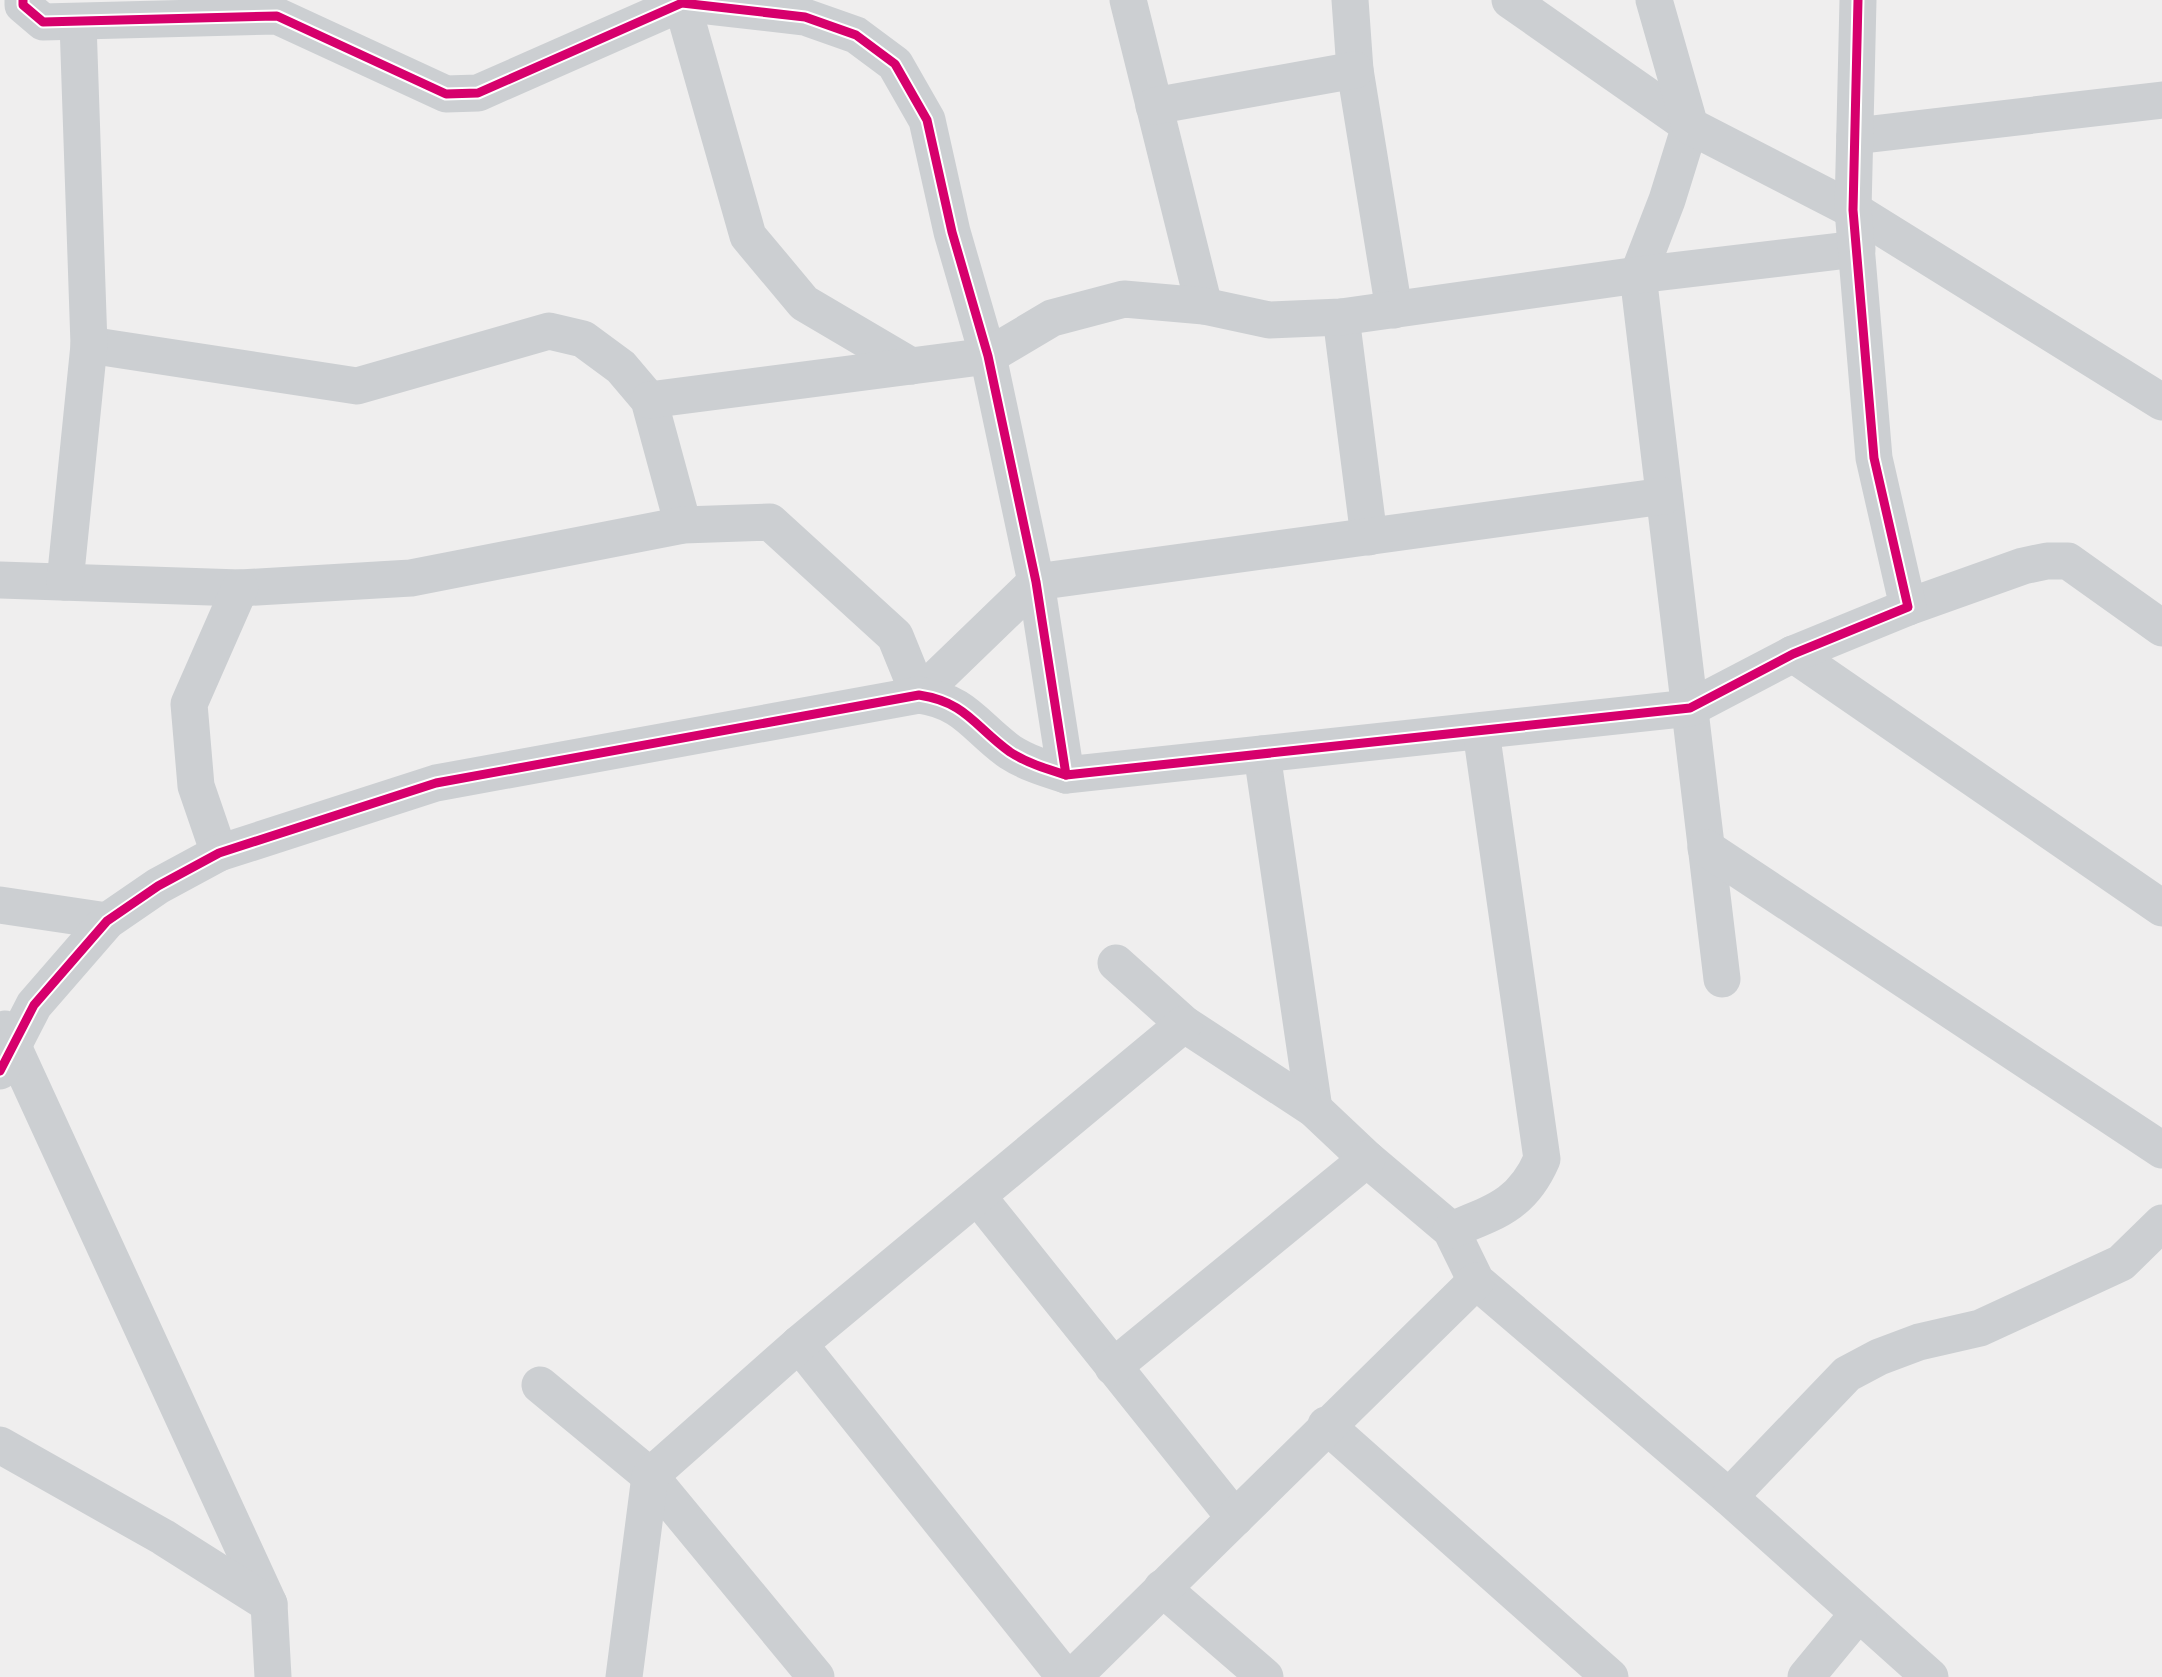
<svg xmlns="http://www.w3.org/2000/svg" width="2162" height="1677" font-family="Ubuntu,sans-serif">
<style>
.lines{fill:none;stroke-linecap:round;stroke-linejoin:round}
.minor{stroke:#cccfd2;stroke-width:37}
.cycleway-casing{stroke:#fff;stroke-width:13}
.cycleway{stroke:#d6006c;stroke-width:9}
</style>
<rect width="100%" height="100%" fill="#efeeee"/>
<g class="lines">
<g class="minor">
<polyline points="23,0 23,5 43,22 277,16 446,94 478,93 682,3 805,17 856,35 895,64 927,120 952,232 988,356 1036,582 1066,775"/>
<polyline points="681,0 748,236 804,303 911,366"/>
<polyline points="1128,0 1204,306"/>
<polyline points="1350,0 1355,70 1394,310"/>
<polyline points="1510,0 1690,126 1667,200 1638,275 1722,979"/>
<polyline points="1654,0 1690,126 1853,210 2162,402"/>
<polyline points="1154,106 1355,70"/>
<polyline points="1855,136 2162,100"/>
<polyline points="1341,317 1369,537"/>
<polyline points="89,345 357,386 549,331 583,339 621,367 649,400 683,525"/>
<polyline points="649,400 988,356 1052,318 1124,299 1204,306 1269,320 1341,317 1638,275 1857,249"/>
<polyline points="0,580 240,588 411,578 683,525 770,522 895,636 919,695 1036,582 1664,496"/>
<polyline points="65,582 89,345 78,23"/>
<polyline points="1908,607 2023,566 2047,561 2068,561 2162,628"/>
<polyline points="1793,654 2162,908"/>
<polyline points="1262,754 1314,1109"/>
<polyline points="1706,848 2162,1150"/>
<polyline points="219,853 196,786 189,704 240,588"/>
<polyline points="0,905 107,921"/>
<polyline points="1116,963 1184,1024 1314,1109 1367,1159 1451,1230 1476,1281 1729,1497 1930,1677"/>
<polyline points="5,1029 269,1604 273,1677"/>
<path d="M0 1071 34 1005 107 921 158 886 219 853 436 783 919 695C966 702 975 727 1010 752 1027 763 1047 769 1066 775L1690 708 1793 654 1908 607 1874 458 1853 210 1858 0"/>
<polyline points="978,1197 1235,1518"/>
<path d="M1451 1230C1495 1212 1522 1205 1542 1159L1481 731"/>
<polyline points="799,1344 1065,1677"/>
<polyline points="1113,1367 1367,1159"/>
<polyline points="540,1385 650,1476 816,1677"/>
<polyline points="1326,1425 1610,1677"/>
<polyline points="0,1445 163,1537 269,1604"/>
<polyline points="1729,1497 1847,1374 1879,1357 1919,1342 1980,1328 2121,1263 2162,1223"/>
<polyline points="1162,1588 1265,1677"/>
<polyline points="624,1677 650,1476 799,1344 1184,1024"/>
<polyline points="1073,1677 1476,1281"/>
<polyline points="1806,1677 1858,1614"/>
</g>
<defs>
<g id="cycleway">
<polyline points="23,0 23,5 43,22 277,16 446,94 478,93 682,3 805,17 856,35 895,64 927,120 952,232 988,356 1036,582 1066,775"/>
<path d="M0 1071 34 1005 107 921 158 886 219 853 436 783 919 695C966 702 975 727 1010 752 1027 763 1047 769 1066 775L1690 708 1793 654 1908 607 1874 458 1853 210 1858 0"/>
</g>
</defs>
<use href="#cycleway" class="cycleway-casing"/>
<use href="#cycleway" class="cycleway"/>
</g>
</svg>
